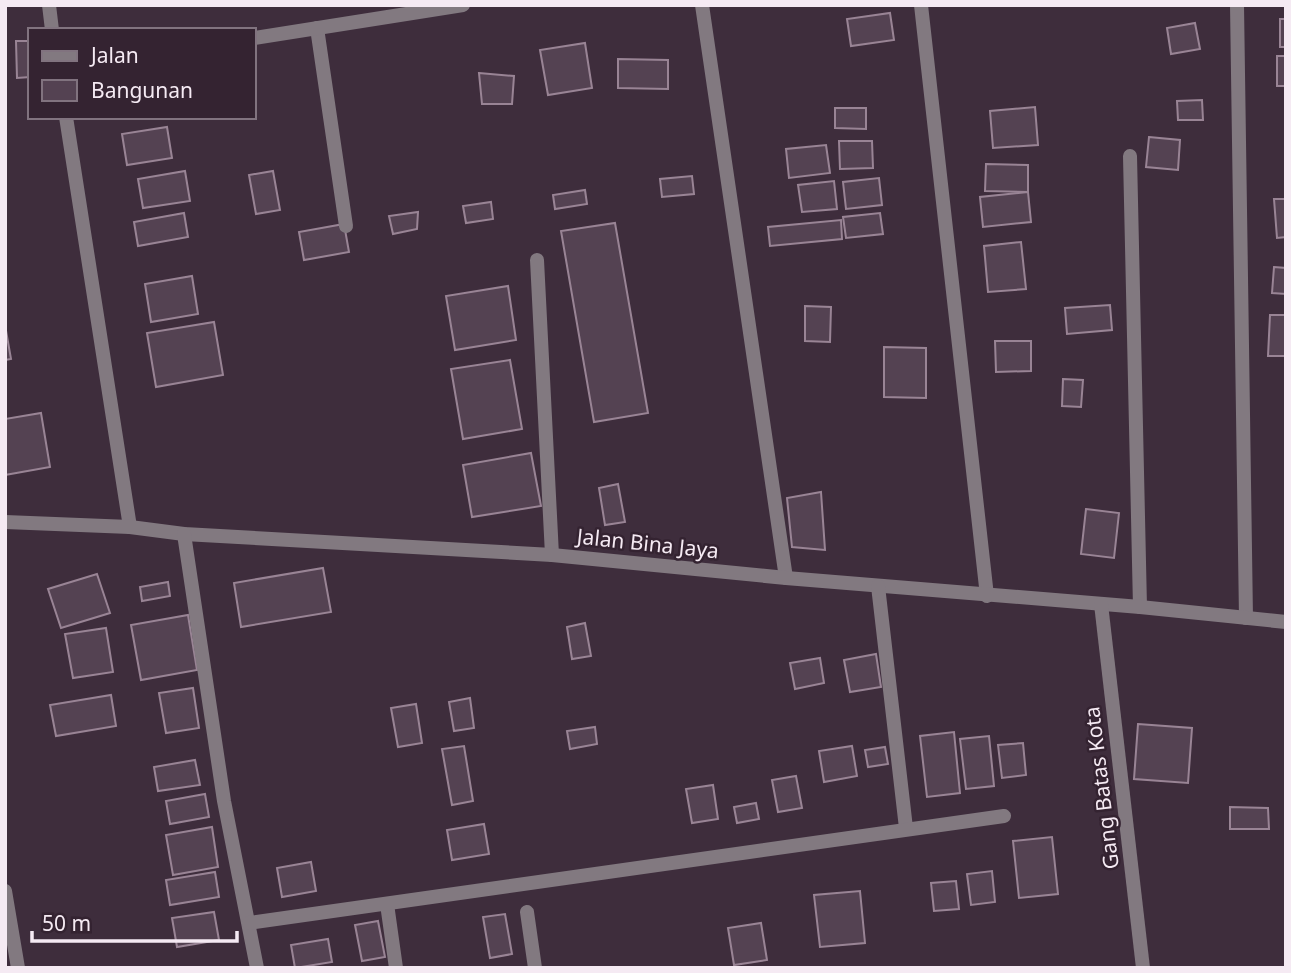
<svg xmlns="http://www.w3.org/2000/svg" width="1291" height="973" font-family="'Noto Sans',sans-serif">
<style>
.building{fill:#544252;stroke:#998495;stroke-width:2}
.lines{fill:none;stroke-linecap:round;stroke-linejoin:round}
.street{stroke:#827980;stroke-width:14}
.labels{text-anchor:middle;dominant-baseline:central;stroke-width:5;stroke-linejoin:round;paint-order:stroke}
.street-label{font-size:21px;fill:#f5eaf3;stroke:#342331}
</style>
<rect width="100%" height="100%" fill="#3e2d3c"/>
<g class="building">
<polygon points="890,13 894,40 851,46 847,19"/>
<rect x="1280" y="19" width="6" height="28"/>
<polygon points="1195,23 1200,49 1171,54 1167,28"/>
<polygon points="16,41 30,41 30,77 17,78"/>
<polygon points="585,43 592,88 548,95 540,50"/>
<rect x="1277" y="56" width="9" height="30"/>
<polygon points="618,59 668,60 668,89 618,88"/>
<polygon points="479,73 514,76 512,104 482,104"/>
<polygon points="1202,100 1203,120 1178,120 1177,101"/>
<polygon points="1035,107 1038,145 993,148 990,111"/>
<polygon points="835,108 866,108 866,129 835,128"/>
<polygon points="167,127 172,158 127,165 122,134"/>
<polygon points="1149,137 1180,140 1178,170 1146,167"/>
<polygon points="839,141 872,141 873,168 840,169"/>
<polygon points="826,145 830,173 789,178 786,149"/>
<polygon points="986,164 1028,165 1028,192 985,191"/>
<polygon points="185,171 190,201 143,208 138,179"/>
<polygon points="273,171 280,210 256,214 249,175"/>
<polygon points="692,176 694,194 662,197 660,179"/>
<polygon points="879,178 882,205 846,209 843,182"/>
<polygon points="834,181 837,209 802,212 798,185"/>
<polygon points="585,190 587,204 555,209 553,195"/>
<polygon points="1028,192 1031,222 983,227 980,197"/>
<polygon points="1274,199 1286,199 1286,237 1277,238"/>
<polygon points="491,202 493,219 466,223 463,206"/>
<polygon points="418,212 417,229 393,234 389,216"/>
<polygon points="184,213 188,237 138,246 134,222"/>
<polygon points="880,213 883,234 846,238 843,217"/>
<polygon points="841,220 842,239 770,246 768,227"/>
<polygon points="615,223 648,413 594,422 561,231"/>
<polygon points="344,224 349,252 304,260 299,232"/>
<polygon points="1021,242 1026,289 988,292 984,246"/>
<polygon points="1274,267 1286,268 1286,294 1272,293"/>
<polygon points="192,276 198,314 151,322 145,284"/>
<polygon points="508,286 516,340 455,350 446,296"/>
<polygon points="1110,305 1112,330 1067,334 1065,308"/>
<polygon points="805,306 831,307 830,342 805,341"/>
<polygon points="1270,315 1286,315 1286,356 1268,356"/>
<polygon points="214,322 223,375 156,387 147,333"/>
<polygon points="5,325 11,359 5,360"/>
<polygon points="995,341 1031,341 1031,371 996,372"/>
<polygon points="884,347 926,348 926,398 884,397"/>
<polygon points="510,360 522,429 463,439 451,369"/>
<polygon points="1063,379 1083,380 1081,407 1062,406"/>
<polygon points="41,413 50,467 5,475 5,419"/>
<polygon points="531,453 541,506 472,517 463,465"/>
<polygon points="618,484 625,522 605,525 599,488"/>
<polygon points="821,492 825,550 792,547 787,498"/>
<polygon points="1086,509 1119,513 1114,558 1081,554"/>
<polygon points="323,568 331,612 241,627 234,583"/>
<polygon points="97,574 110,613 61,628 48,589"/>
<polygon points="168,582 170,596 142,601 140,587"/>
<polygon points="188,615 197,670 141,680 131,625"/>
<polygon points="585,623 591,656 572,659 567,627"/>
<polygon points="106,628 113,672 73,678 65,634"/>
<polygon points="876,654 881,687 850,692 844,660"/>
<polygon points="820,658 824,683 795,689 790,663"/>
<polygon points="193,688 199,728 166,733 159,693"/>
<polygon points="111,695 116,726 56,736 50,705"/>
<polygon points="470,698 474,728 454,731 449,702"/>
<polygon points="416,704 422,743 398,747 391,708"/>
<polygon points="1138,724 1192,728 1188,783 1134,779"/>
<polygon points="595,727 597,744 570,749 567,731"/>
<polygon points="954,732 960,793 927,797 920,736"/>
<polygon points="989,736 994,786 966,789 960,739"/>
<polygon points="1023,743 1026,775 1002,778 998,745"/>
<polygon points="464,746 473,801 452,805 442,749"/>
<polygon points="852,746 857,776 824,782 819,751"/>
<polygon points="885,747 888,764 868,767 865,750"/>
<polygon points="195,760 200,785 158,791 154,767"/>
<polygon points="796,776 802,808 778,812 772,780"/>
<polygon points="713,785 718,819 692,823 686,789"/>
<polygon points="205,794 209,817 170,824 166,801"/>
<polygon points="756,803 759,819 737,823 734,807"/>
<polygon points="1230,807 1268,808 1269,829 1230,829"/>
<polygon points="484,824 489,854 452,860 447,830"/>
<polygon points="212,827 218,867 173,875 166,835"/>
<polygon points="1052,837 1058,894 1019,898 1013,841"/>
<polygon points="311,862 316,891 282,897 277,868"/>
<polygon points="992,871 995,902 971,905 967,874"/>
<polygon points="215,872 219,897 170,905 166,880"/>
<polygon points="956,881 959,909 934,911 931,883"/>
<polygon points="860,891 865,943 820,947 814,895"/>
<polygon points="214,912 219,940 177,947 172,918"/>
<polygon points="505,914 512,954 490,958 483,917"/>
<polygon points="378,921 385,957 362,961 355,925"/>
<polygon points="761,923 767,960 734,965 728,928"/>
<polygon points="328,939 332,962 295,968 291,945"/>
</g>
<g class="lines">
<g class="street">
<polyline points="49,5 52,30"/>
<polyline points="702,5 786,578"/>
<polyline points="921,5 987,596"/>
<polyline points="1237,5 1246,618"/>
<polyline points="317,28 346,226"/>
<polyline points="254,38 463,5"/>
<polyline points="66,117 130,527"/>
<polyline points="1130,156 1140,607"/>
<polyline points="537,260 552,555"/>
<polyline points="5,522 130,527 184,534 552,555 786,578 1140,607 1286,622"/>
<polyline points="184,534 224,801 257,968"/>
<polyline points="878,586 906,828"/>
<polyline points="1101,604 1143,968"/>
<polyline points="5,891 18,968"/>
<polyline points="387,904 396,968"/>
<polyline points="527,912 535,968"/>
<polyline points="249,923 1004,816"/>
</g>
</g>
<g class="labels">
<g class="street-label">
<text transform="translate(648 543) rotate(6)">Jalan Bina Jaya</text>
<text transform="translate(1101 788) rotate(-97)">Gang Batas Kota</text>
</g>
</g>
<rect width="1291" height="973" fill="none" stroke="#f5eaf3" stroke-width="14"/>
<rect x="28" y="28" width="228" height="91" fill="#342331" stroke="#81737f" stroke-width="2"/>
<rect x="42" y="51" width="35" height="10" fill="#827980" stroke="#81737f" stroke-width="2"/>
<text x="91" y="63" font-size="21" fill="#f5eaf3">Jalan</text>
<rect x="42" y="80" width="35" height="21" fill="#544252" stroke="#81737f" stroke-width="2"/>
<text x="91" y="98" font-size="21" fill="#f5eaf3">Bangunan</text>
<path d="M32 931v10h205v-10" fill="none" stroke="#f5eaf3" stroke-width="3.5"/>
<text x="42" y="931" font-size="21" fill="#f5eaf3" stroke="#342331" stroke-width="5" paint-order="stroke">50 m</text>
</svg>
